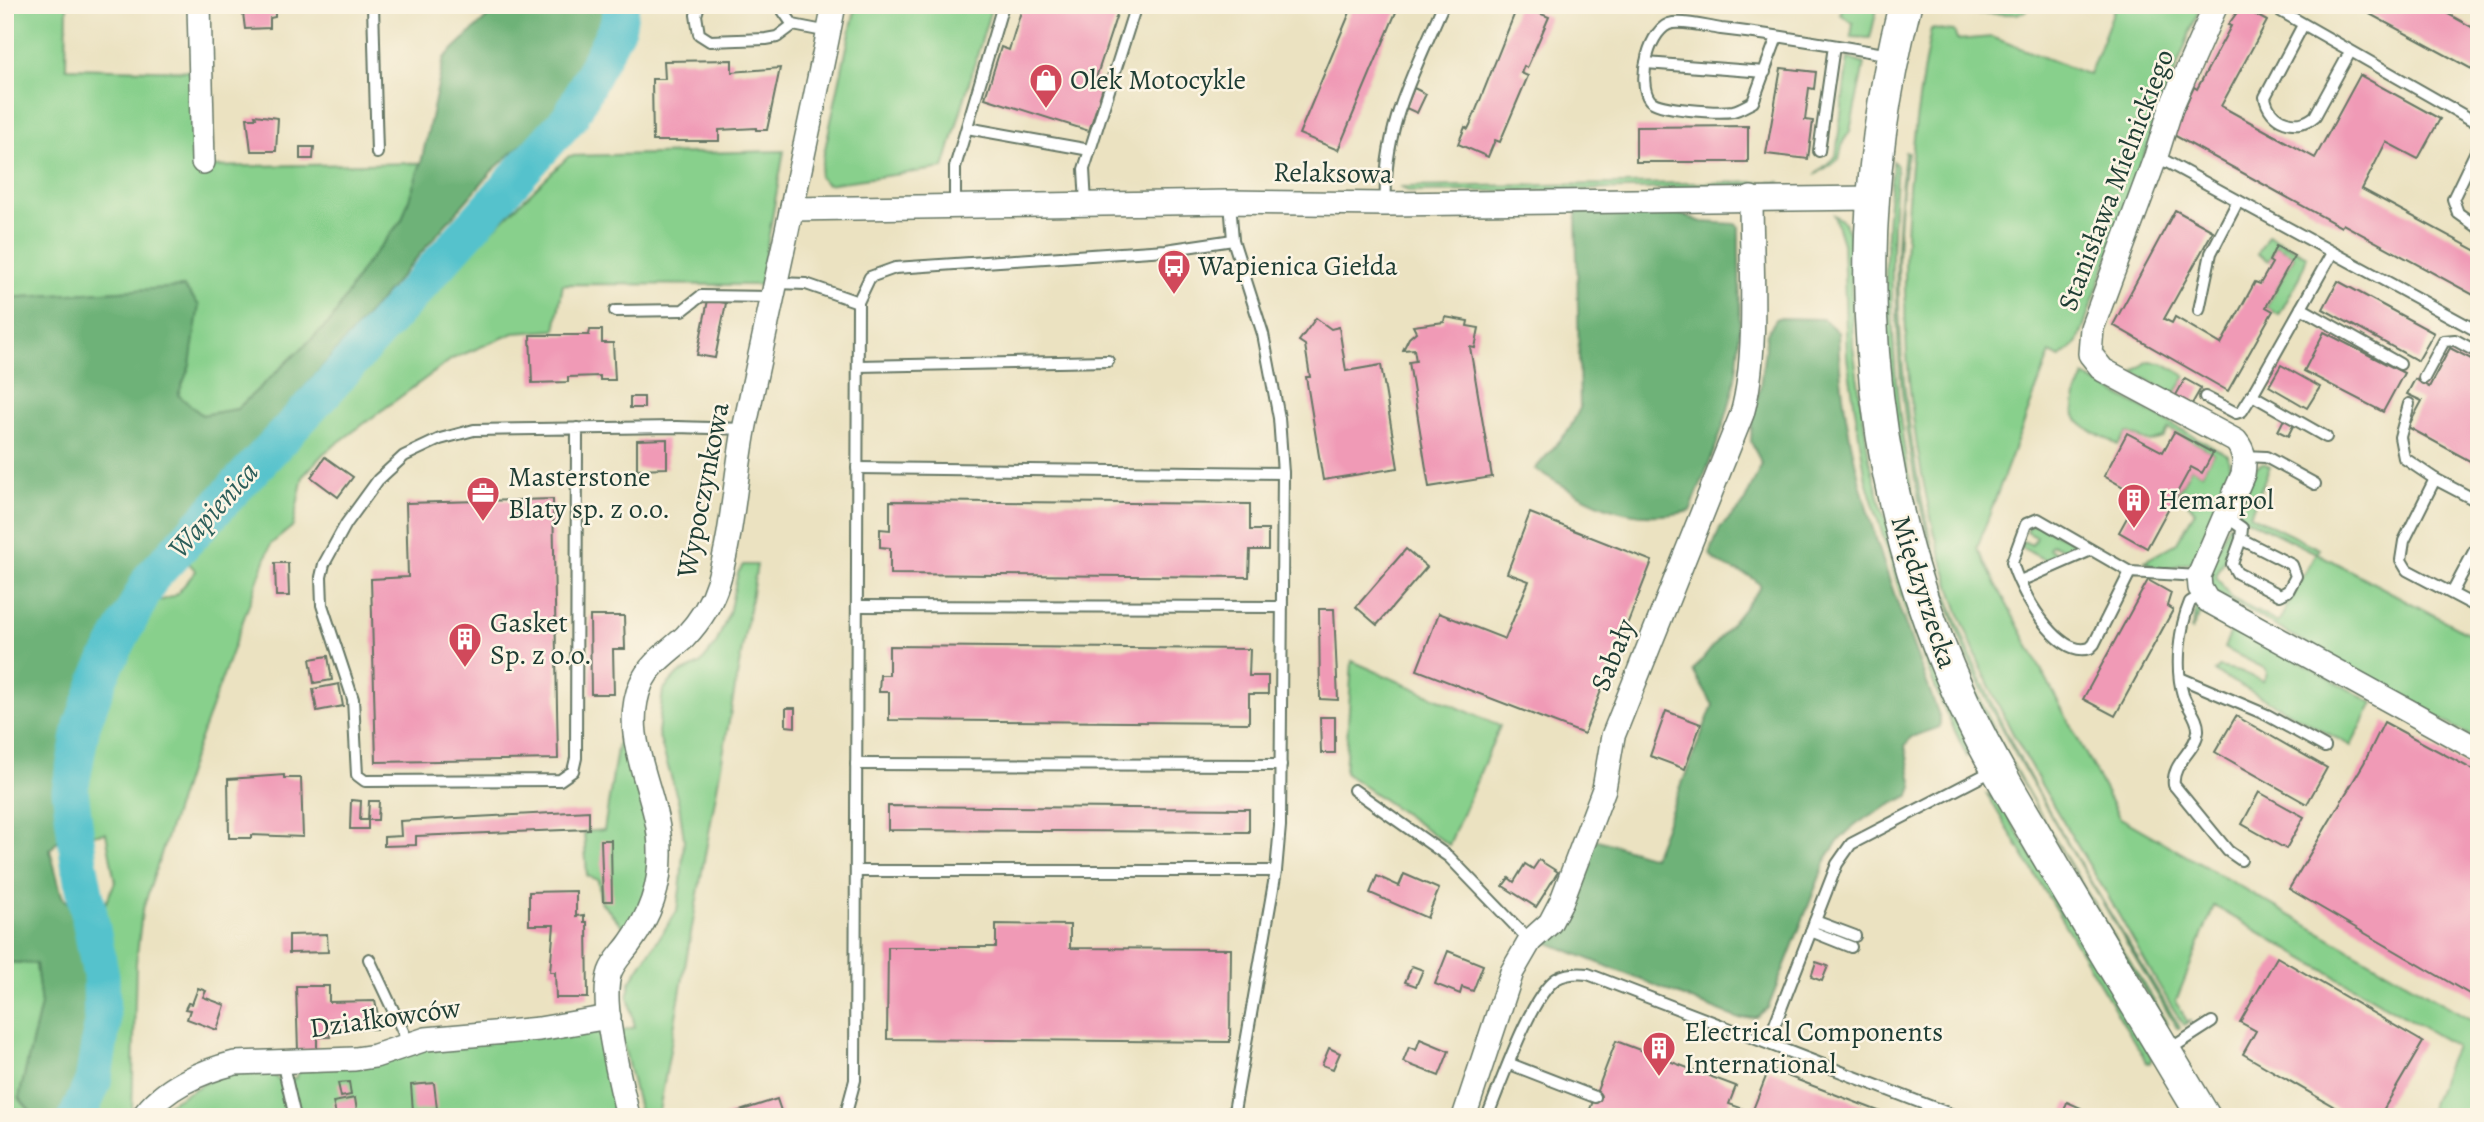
<svg xmlns="http://www.w3.org/2000/svg" width="2484" height="1122" font-family="Alegreya,serif">
<style>
.green{fill:#88d08c;stroke:#548660;stroke-width:2}
.forest{fill:#6eb278;stroke:#467856;stroke-width:2}
.lines{fill:none;stroke-linecap:round;stroke-linejoin:round}
.river{stroke:#55c2cc;stroke-width:37}
.building{fill:#f09ab6}
.lane-casing{stroke:#667765;stroke-width:14}
.street-casing{stroke:#667765;stroke-width:26}
.secondary-casing{stroke:#667765;stroke-width:35}
.lane{stroke:#fff;stroke-width:10}
.street{stroke:#fff;stroke-width:23}
.secondary{stroke:#fff;stroke-width:32}
.labels{text-anchor:middle;dominant-baseline:central;stroke-width:5;stroke-linejoin:round;paint-order:stroke}
.poi-label{font-size:28px;fill:#1f3d34;stroke:#fcf5e5;text-anchor:start}
.street-label{font-size:28px;fill:#1f3d34;stroke:#fcf5e5}
.water-label{font-size:30px;font-style:italic;fill:#2c5e5a;stroke:#fcf5e5}
</style>
<rect width="100%" height="100%" fill="#fcf5e5"/>
<filter id="ink" filterUnits="userSpaceOnUse"><feTurbulence type="fractalNoise" baseFrequency=".0143" numOctaves="2"/><feDisplacementMap in="SourceGraphic" scale="14" xChannelSelector="R" yChannelSelector="G"/><feConvolveMatrix kernelMatrix="1 2 1 2 8 2 1 2 1" color-interpolation-filters="sRGB"/></filter>
<filter id="wash" filterUnits="userSpaceOnUse"><feTurbulence type="fractalNoise" baseFrequency=".00686" numOctaves="4" result="noise"/><feDisplacementMap in="SourceGraphic" scale="28" xChannelSelector="R" yChannelSelector="G"/><feGaussianBlur stdDeviation="1.57" result="paint"/><feColorMatrix in="noise" values="0 0 0 0 0 0 0 0 0 0 0 0 0 0 0 0 0 1.4 0 .05"/><feComposite in="paint" operator="in"/></filter>
<g filter="url(#wash)">
<rect width="100%" height="100%" fill="#ebe2c1"/>
<g class="green">
<polygon points="5,5 67,5 66,68 196,71 200,167 421,163 402,220 362,269 332,320 237,409 202,415 178,395 190,365 184,287 5,298"/>
<polygon points="856,5 992,5 944,168 827,184 819,177"/>
<polygon points="1844,5 1878,5 1870,38 1851,37 1853,23 1840,14"/>
<polygon points="1934,5 2030,5 2026,11 2016,14 1947,13"/>
<path d="M2116 5H2201C2156 116 2119 229 2078 342L2060 358 2050 353 1977 548 2119 817 2479 1024V1117H2427L2455 1046 2214 906 2176 1001 2187 1021H2192L2184 1025C2153 980 2128 929 2100 883 2056 810 2010 737 1977 658 1892 458 1890 240 1931 29L1954 31 1957 40 1992 37 2089 75Z"/>
<polygon points="1848,58 1864,64 1850,131 1843,142 1839,159 1815,175 1836,156"/>
<polygon points="784,151 760,285 563,284 555,330 514,333 452,359 324,453 303,476 293,526 271,544 190,766 142,912 136,963 132,1113 128,1117 90,1117 101,1089 111,1034 104,907 115,882 106,833 91,835 83,789 93,725 136,633 157,602 176,595 196,571 186,560 409,310 569,156"/>
<path d="M1905 152H1908C1895 219 1897 290 1902 358 1908 428 1918 498 1938 566 1988 733 2092 879 2180 1028H2177C2137 961 2098 894 2058 828 2029 778 1999 728 1975 675 1904 511 1883 329 1905 152Z"/>
<path d="M1893 161 1897 165C1881 345 1900 523 1975 689 2028 805 2102 914 2168 1024H2165C2117 946 2070 867 2025 787 2008 756 1988 726 1973 694 1897 534 1872 337 1893 161Z"/>
<polygon points="1781,182 1771,187 1411,192 1399,187"/>
<polygon points="1834,215 1843,221 1850,235 1853,347 1869,458 1882,509 1969,748 1967,756 1942,704 1909,622 1866,480 1847,357 1843,244"/>
<polygon points="2268,235 2307,256 2301,275 2279,315 2266,307 2294,256 2276,246 2269,261 2258,254"/>
<polygon points="2147,362 2163,363 2186,376 2174,395 2134,372"/>
<path d="M2084 376 2228 455 2231 478 2196 561 2161 570 2145 561 2177 543 2195 511 2190 505 2176 496 2191 467 2202 473 2213 453 2169 429 2163 438 2150 442 2127 433 2118 445C2077 422 2062 424 2084 376Z"/>
<path d="M2263 463 2270 467 2250 515 2319 549 2317 553 2479 639V741L2215 592C2202 570 2220 545 2229 524L2235 529V539L2216 576 2231 598 2278 623 2316 553 2238 515 2237 509 2257 466Z"/>
<polygon points="2037,524 2086,549 2067,555 2068,552 2052,544 2049,549 2059,554 2045,560 2020,547 2023,541 2032,545 2036,537 2027,532 2029,527"/>
<polygon points="743,565 757,565 658,1117 641,1117 620,1031 635,1027 628,996 630,982 677,911 681,882 684,839 679,804 658,733 663,690 678,674 700,664 716,644 729,613 738,573"/>
<polygon points="2198,605 2373,703 2351,746 2215,672 2219,667 2240,671 2263,681 2267,674 2266,669 2224,648 2232,630 2201,613 2191,631"/>
<polygon points="1352,661 1500,726 1449,845 1345,773"/>
<polygon points="622,718 652,825 650,883 634,925 625,929 601,902 598,880 587,876 584,832 604,830"/>
<polygon points="1987,794 1998,799 2152,1058 2150,1062 2147,1063"/>
<polygon points="5,962 36,964 41,1005 19,1098 35,1117 5,1117"/>
<polygon points="593,1029 600,1031 618,1117 158,1117 166,1105 223,1073 270,1070 278,1080 296,1078 300,1070 417,1047"/>
</g>
<g class="forest">
<polygon points="500,5 614,5 612,20 562,108 492,171 297,396 146,559 66,721 58,791 64,834 50,850 62,896 84,920 92,1014 83,1076 68,1117 35,1117 19,1098 41,1005 36,964 5,962 5,298 184,287 199,305 190,365 178,395 202,415 237,409 332,320 362,269 402,220 421,163 444,58"/>
<path d="M1668 210 1702 222 1735 224 1739 227C1738 279 1744 333 1734 384 1726 428 1706 470 1690 511 1625 526 1589 501 1535 469L1569 430 1580 408 1576 212Z"/>
<path d="M1777 318 1823 319 1838 332C1841 467 1894 593 1940 718V727L1911 737 1905 746 1913 787 1910 795C1876 813 1848 822 1828 856L1768 1008 1756 1017 1739 1019 1546 942 1592 838 1653 857 1713 705 1693 671 1761 587C1750 568 1721 573 1710 554L1720 528 1743 505 1762 464 1751 442 1752 419 1760 387 1767 333Z"/>
</g>
<g class="lines">
<polyline class="river" points="77,1117 93,1082 102,1027 101,976 79,862 70,790 82,725 101,674 151,578 315,402 571,116 618,25 621,5"/>
</g>
<g id="blocks">
<g class="building">
<polygon points="242,5 275,5 275,17 270,18 270,28 245,29"/>
<polygon points="1023,5 1120,5 1096,78 1105,81 1089,131 985,98 1001,47 1009,50"/>
<polygon points="1353,5 1399,5 1338,150 1299,134"/>
<polygon points="1518,5 1549,17 1527,68 1524,66 1521,73 1528,76 1500,142 1495,140 1488,157 1458,144 1465,127 1468,129 1470,125"/>
<polygon points="2369,5 2432,5 2479,31 2479,73 2366,12"/>
<polygon points="2241,7 2267,21 2221,106 2315,158 2360,75 2440,119 2418,159 2386,142 2362,189 2479,252 2479,298 2343,224 2341,227 2172,134 2194,87 2197,89 2231,26 2228,25"/>
<polygon points="732,60 732,72 780,68 767,130 756,130 756,128 719,130 719,141 653,141 652,79 665,79 664,61"/>
<polygon points="1781,68 1816,72 1814,89 1809,88 1805,120 1813,121 1808,159 1766,154"/>
<polygon points="1414,88 1426,94 1417,113 1406,108"/>
<polygon points="255,115 278,118 276,151 251,151 247,118 256,118"/>
<polygon points="1748,126 1748,162 1636,162 1636,127"/>
<polygon points="300,147 314,147 313,159 300,159"/>
<polygon points="2175,210 2213,231 2164,319 2172,323 2175,317 2221,344 2255,282 2260,284 2272,263 2269,261 2276,246 2294,256 2266,307 2273,311 2228,391 2113,325"/>
<polygon points="2338,281 2434,333 2418,361 2323,309"/>
<polygon points="708,300 726,303 715,358 697,355"/>
<polygon points="1445,317 1468,321 1467,326 1479,328 1475,348 1470,347 1492,477 1429,487 1409,362 1416,361 1414,349 1403,350 1409,338 1416,332 1413,326 1444,322"/>
<polygon points="1316,318 1331,329 1339,327 1346,371 1381,365 1398,468 1323,480 1306,377 1310,377 1305,345 1299,341"/>
<polygon points="590,330 602,330 602,343 613,343 615,380 600,380 600,376 568,377 568,382 532,383 530,335 589,335"/>
<polygon points="2324,332 2404,373 2383,412 2304,371"/>
<polygon points="2450,348 2479,363 2479,466 2408,427 2422,401 2407,394 2415,379 2429,387"/>
<polygon points="2281,365 2320,387 2307,408 2269,386"/>
<polygon points="2185,379 2201,388 2192,404 2176,395"/>
<rect x="630" y="397" width="14" height="11"/>
<polygon points="2284,419 2294,424 2288,436 2278,431"/>
<polygon points="2174,432 2213,453 2202,473 2191,467 2147,548 2119,532 2139,496 2104,476 2127,433 2163,452"/>
<polygon points="667,439 667,468 637,469 637,440"/>
<polygon points="325,457 353,477 338,497 311,477"/>
<polygon points="553,499 558,759 376,762 371,579 408,577 406,503"/>
<polygon points="890,501 1250,504 1250,530 1268,530 1268,550 1250,550 1249,577 890,574 890,548 880,547 880,529 890,530"/>
<polygon points="1530,513 1652,561 1584,734 1417,670 1439,613 1505,639 1529,581 1507,573"/>
<polygon points="1406,549 1427,567 1377,625 1356,607"/>
<polygon points="275,563 288,563 289,596 276,596"/>
<polygon points="2148,580 2171,593 2167,606 2173,610 2115,716 2083,699"/>
<polygon points="1319,609 1334,609 1338,700 1320,699"/>
<polygon points="590,616 624,616 625,649 613,649 614,694 591,694"/>
<polygon points="889,646 1250,649 1249,676 1268,676 1268,694 1249,694 1249,723 889,720 889,692 879,692 880,675 889,675"/>
<polygon points="328,656 332,680 314,683 310,659"/>
<polygon points="339,684 343,706 317,711 313,689"/>
<polygon points="786,708 795,708 795,727 786,726"/>
<polygon points="1666,711 1701,724 1685,769 1650,756"/>
<polygon points="2236,716 2327,768 2307,804 2215,752"/>
<polygon points="1320,717 1335,717 1335,753 1321,753"/>
<polygon points="2384,722 2479,773 2478,999 2289,889 2364,763"/>
<polygon points="284,775 284,778 301,778 303,837 251,835 251,838 229,838 228,779"/>
<polygon points="2259,792 2304,817 2286,849 2242,824"/>
<polygon points="351,800 361,801 360,820 368,820 368,829 350,829"/>
<polygon points="369,801 379,801 378,820 368,820"/>
<polygon points="888,806 1249,809 1249,832 888,830"/>
<polygon points="589,811 589,829 416,836 416,845 384,846 384,837 401,836 400,821"/>
<polygon points="601,840 611,840 612,901 603,901"/>
<polygon points="1539,860 1558,872 1536,907 1503,886 1509,878 1514,882 1525,864 1533,869"/>
<polygon points="1404,874 1439,889 1427,918 1370,893 1377,876 1399,886"/>
<polygon points="576,891 576,916 584,915 584,922 587,922 588,998 556,998 555,972 550,972 554,925 529,925 529,892"/>
<polygon points="996,924 1070,925 1070,948 1231,949 1230,1042 887,1039 888,947 996,947"/>
<polygon points="327,934 328,952 289,953 289,935"/>
<polygon points="1448,951 1483,965 1473,991 1462,987 1460,994 1435,984"/>
<polygon points="2277,957 2423,1042 2379,1117 2352,1117 2243,1054 2256,1031 2240,1022"/>
<polygon points="1816,962 1828,966 1822,981 1811,977"/>
<polygon points="1412,966 1423,970 1416,986 1405,982"/>
<polygon points="296,986 329,986 329,1002 375,1001 380,1025 376,1025 376,1029 329,1029 330,1037 317,1037 317,1050 298,1051"/>
<polygon points="198,988 206,991 203,997 225,1005 217,1030 187,1019 190,1010 185,1009 188,1003 192,1004"/>
<polygon points="1420,1039 1449,1051 1439,1076 1403,1062 1409,1047 1416,1050"/>
<polygon points="1616,1041 1736,1086 1729,1104 1752,1112 1769,1069 1894,1117 1587,1117"/>
<polygon points="1329,1048 1340,1053 1333,1069 1322,1065"/>
<polygon points="349,1082 351,1095 341,1097 338,1083"/>
<polygon points="434,1083 437,1109 413,1111 411,1085"/>
<polygon points="355,1098 357,1111 336,1115 333,1102"/>
<polygon points="777,1099 783,1117 724,1117 724,1116"/>
<polygon points="2067,1102 2081,1108 2078,1117 2062,1117"/>
</g>
</g>
</g>
<g filter="url(#ink)">
<use href="#blocks" fill-opacity="0" stroke="#667765" stroke-width="2"/>
<g class="lines">
<defs>
<g id="lane">
<polyline points="373,5 377,153"/>
<polyline points="699,5 696,15 699,34 710,41 766,39 777,37 793,25 829,32"/>
<polyline points="779,5 793,25"/>
<polyline points="2270,5 2479,124"/>
<path d="M2303 25 2265 97C2269 122 2298 131 2315 116L2350 52"/>
<path d="M1777 37 1753 102C1747 105 1739 110 1733 111 1719 113 1658 110 1650 100 1636 83 1649 26 1673 23 1688 21 1707 27 1721 29 1778 35 1834 45 1890 55"/>
<polyline points="1646,63 1765,72"/>
<polyline points="967,128 1090,150"/>
<polyline points="2479,145 2453,199 2458,213 2479,228"/>
<polyline points="1819,151 1834,46"/>
<polyline points="2156,156 2479,332"/>
<polyline points="1230,202 1233,240 1263,334 1279,418 1283,473 1280,826 1276,871 1233,1117"/>
<polyline points="1086,204 1084,169 1136,5"/>
<path d="M1386 204C1382 128 1414 73 1443 5"/>
<polyline points="955,206 955,167 1003,5"/>
<polyline points="777,283 806,284 858,302"/>
<polyline points="2301,308 2400,364"/>
<polyline points="2199,310 2211,253 2238,201"/>
<polyline points="615,311 683,310 701,296 774,297"/>
<polyline points="858,366 1108,361"/>
<polyline points="2424,378 2444,341 2455,340 2479,353"/>
<polyline points="2205,397 2236,413 2242,411 2252,395"/>
<polyline points="2409,404 2400,437 2404,458 2435,479"/>
<polyline points="577,428 576,758 573,771 560,780 365,781 357,775 353,699 322,605 321,577 324,564 346,524 378,480 404,456 440,439 474,430 676,427 745,429"/>
<polyline points="2326,437 2252,395 2332,253"/>
<polyline points="2244,456 2266,457 2315,484"/>
<polyline points="857,468 1283,473"/>
<polyline points="2479,502 2435,479 2404,541 2401,560 2407,570 2479,608"/>
<polyline points="2225,516 2242,528 2241,539 2292,565 2296,576 2288,591 2280,595 2237,573 2232,564 2241,539"/>
<path d="M2130 572 2094 644 2090 648C2057 659 2019 589 2012 562L2026 524 2038 519 2130 572 2199 576"/>
<polyline points="2020,581 2091,550"/>
<polyline points="2452,593 2479,542"/>
<path d="M2203 594 2190 602C2179 628 2175 669 2183 695 2187 707 2199 718 2198 731 2196 751 2171 763 2174 785L2228 851 2241 860"/>
<polyline points="857,606 1281,607"/>
<polyline points="2180,678 2267,715 2325,747"/>
<polyline points="856,764 1281,765"/>
<polyline points="1354,790 1449,857 1530,941"/>
<polyline points="856,871 1276,871"/>
<polyline points="1815,921 1855,936"/>
<polyline points="1811,931 1851,947"/>
<polyline points="369,959 409,1044"/>
<polyline points="1768,1042 1837,864 1851,844 1994,770"/>
<polyline points="2167,1051 2212,1022"/>
<polyline points="282,1061 295,1117"/>
<polyline points="1510,1064 1595,1097"/>
<polyline points="845,1117 855,1080 858,302 870,277 895,268 1166,250 1233,240"/>
<path d="M1487 1117C1501 1084 1530 997 1556 979 1566 973 1577 973 1588 974L1958 1117"/>
</g>
<g id="street">
<polyline points="199,5 203,162"/>
<path d="M2216 5 2172 105 2156 156 2092 328 2090 354 2103 370 2236 441C2245 452 2245 461 2243 474L2199 576 2200 588 2207 600 2479 750"/>
<polyline points="793,209 1230,202 1386,204 1872,198"/>
<path d="M143 1117C163 1088 202 1071 235 1063L355 1059 375 1056 426 1039 539 1029 609 1017"/>
<path d="M628 1117C621 1082 599 1003 610 972 614 961 623 953 630 943 650 916 661 884 660 850 660 794 618 739 641 684 650 663 669 652 685 637 699 622 712 602 718 582 733 532 735 477 745 425 775 285 806 146 834 5"/>
<path d="M1464 1117 1512 972 1530 941 1550 923 1562 900 1604 789 1613 736 1742 414C1759 354 1751 262 1751 198"/>
</g>
<path id="secondary" d="M1905 5C1846 235 1861 474 1958 691 1986 755 2024 814 2059 875 2107 955 2155 1036 2204 1117"/>
</defs>
<use href="#lane" class="lane-casing"/>
<use href="#street" class="street-casing"/>
<use href="#secondary" class="secondary-casing"/>
<use href="#lane" class="lane"/>
<use href="#street" class="street"/>
<use href="#secondary" class="secondary"/>
</g>
</g>
<defs>
<symbol id="shop-pin" viewBox="-11 -11 22 30"><path d="M0 17L-7.5 6A9.5 9.5 0 1 1 7.5 6Z" fill="#d1495b" stroke="#fcf5e5"/><path d="M-5-2.5h2.3a2.7 3.5 0 0 1 5.4 0H5L5.5 6h-11ZM-1.5-2.5h3a1.5 2.3 0 0 0-3 0Z" fill="#fff"/></symbol>
<symbol id="bus-pin" viewBox="-11 -11 22 30"><path d="M0 17L-7.5 6A9.5 9.5 0 1 1 7.5 6Z" fill="#d1495b" stroke="#fcf5e5"/><path d="M-5-6H5V4H4V6H2V4H-2V6H-4V4H-5ZM-3.5-4V0h7V-4ZM-3.5 1.2v1.5H-2V1.2ZM2 1.2v1.5H3.5V1.2Z" fill="#fff"/></symbol>
<symbol id="office-pin" viewBox="-11 -11 22 30"><path d="M0 17L-7.5 6A9.5 9.5 0 1 1 7.5 6Z" fill="#d1495b" stroke="#fcf5e5"/><path d="M-6-3h4V-5.5h4V-3h4V5H-6ZM-1-4.5V-3h2v-1.5ZM-6 0V1H6V0Z" fill="#fff"/></symbol>
<symbol id="building-pin" viewBox="-11 -11 22 30"><path d="M0 17L-7.5 6A9.5 9.5 0 1 1 7.5 6Z" fill="#d1495b" stroke="#fcf5e5"/><path d="M-4-6H4V6H1V3H-1V6H-4ZM-2.5-4.3h1.7v1.8h-1.7ZM.8-4.3h1.7v1.8H.8ZM-2.5-1h1.7V.8h-1.7ZM.8-1h1.7V.8H.8Z" fill="#fff"/></symbol>
</defs>
<g fill-rule="evenodd">
<use href="#shop-pin" x="1027" y="61" width="38" height="52"/>
<use href="#bus-pin" x="1155" y="247" width="38" height="52"/>
<use href="#office-pin" x="464" y="474" width="38" height="52"/>
<use href="#building-pin" x="2115" y="481" width="38" height="52"/>
<use href="#building-pin" x="446" y="620" width="38" height="52"/>
<use href="#building-pin" x="1640" y="1029" width="38" height="52"/>
</g>
<g class="labels">
<g class="poi-label">
<text x="1070" y="80">Olek Motocykle</text>
<text x="1198" y="266">Wapienica Giełda</text>
<text x="508" y="477">Masterstone<tspan x="508" dy="32">Blaty sp. z o.o.</tspan></text>
<text x="2158" y="500">Hemarpol</text>
<text x="490" y="623">Gasket<tspan x="490" dy="32">Sp. z o.o.</tspan></text>
<text x="1684" y="1032">Electrical Components<tspan x="1684" dy="32">International</tspan></text>
</g>
<g class="street-label">
<text transform="translate(1333 173) rotate(1)">Relaksowa</text>
<text transform="translate(2116 180) rotate(-69)">Stanisława Mielnickiego</text>
<text transform="translate(703 490) rotate(-79)">Wypoczynkowa</text>
<text transform="translate(1924 592) rotate(72)">Międzyrzecka</text>
<text transform="translate(1613 655) rotate(-68)">Sabały</text>
<text transform="translate(385 1018) rotate(-8)">Działkowców</text>
</g>
<g class="water-label">
<text transform="translate(213 510) rotate(-48)">Wapienica</text>
</g>
</g>
<rect width="2484" height="1122" fill="none" stroke="#fcf5e5" stroke-width="28"/>
</svg>
